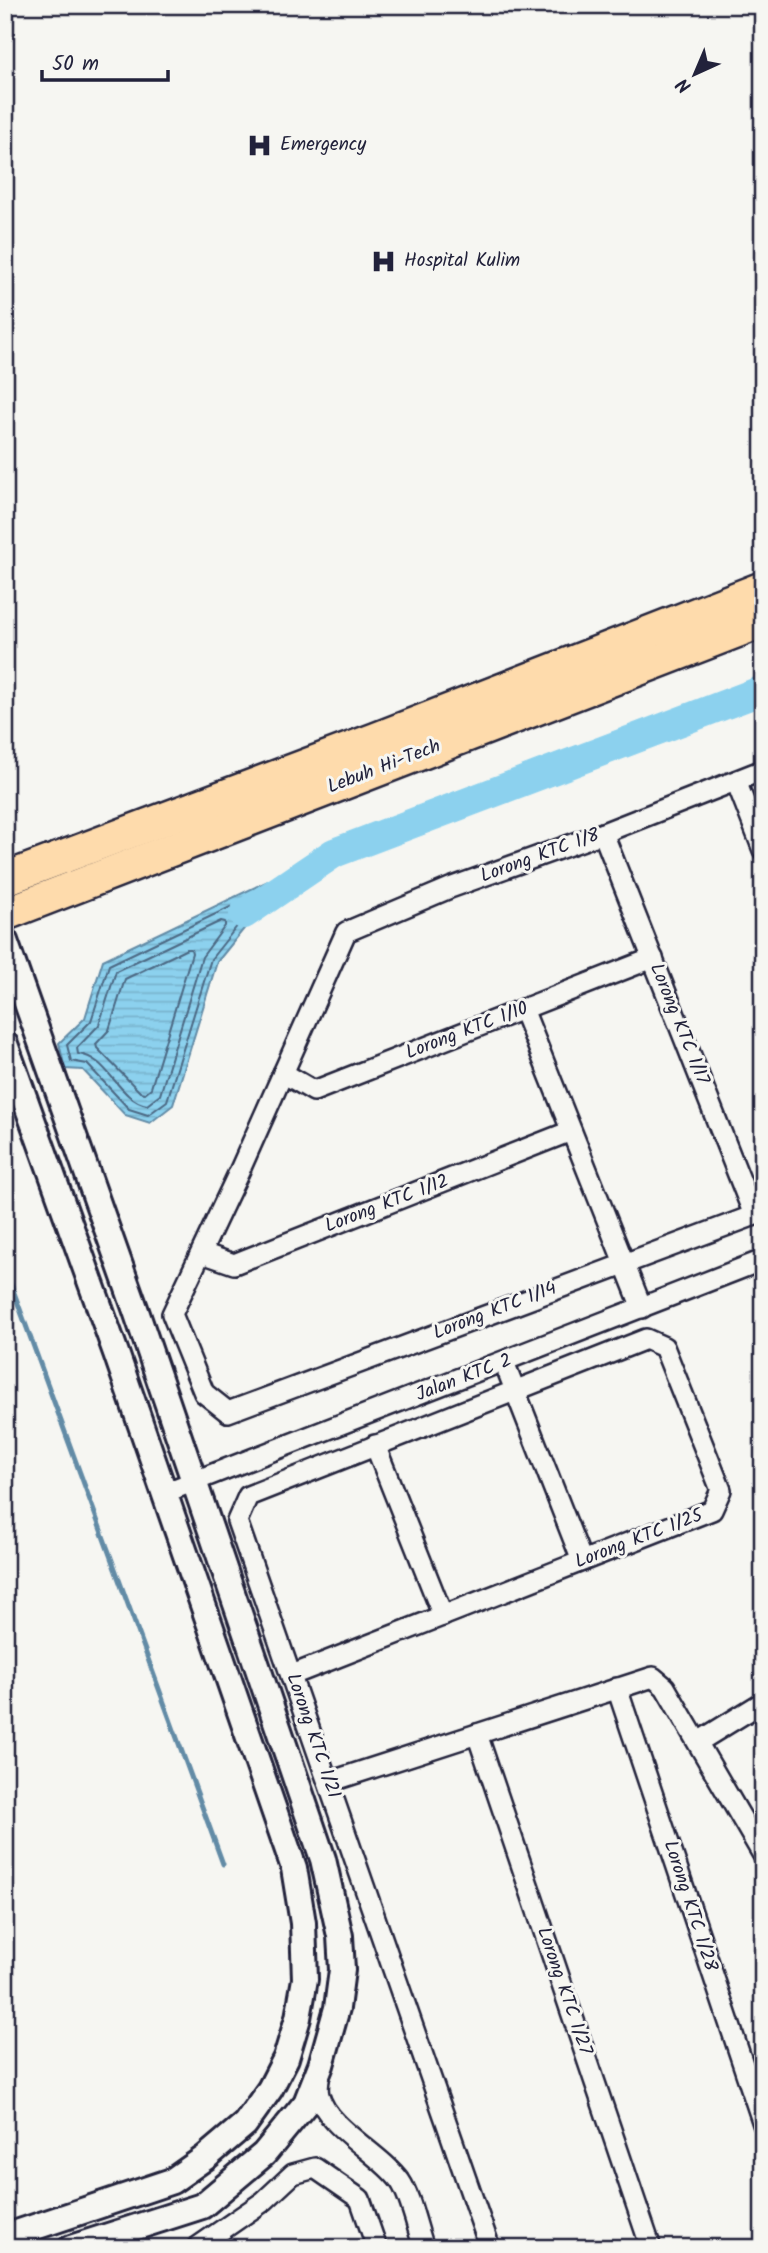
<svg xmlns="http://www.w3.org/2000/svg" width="768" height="2253" font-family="Kalam,sans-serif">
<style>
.water{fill:url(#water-rules);stroke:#628ba6;stroke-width:2}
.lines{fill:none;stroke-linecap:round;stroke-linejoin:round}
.shore{stroke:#4c6883;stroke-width:2}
.stream{stroke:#628ba6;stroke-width:5}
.river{stroke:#8cd1ee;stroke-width:30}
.minor-casing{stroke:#22223b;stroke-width:24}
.tertiary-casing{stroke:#22223b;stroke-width:30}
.primary-casing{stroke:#22223b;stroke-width:37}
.minor{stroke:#f6f6f2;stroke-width:19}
.tertiary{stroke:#f6f6f2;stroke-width:24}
.primary{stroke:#fedbac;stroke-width:32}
.labels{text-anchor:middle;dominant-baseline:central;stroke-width:6;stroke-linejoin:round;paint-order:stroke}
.poi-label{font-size:19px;fill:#22223b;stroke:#f6f6f2;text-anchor:start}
.street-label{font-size:19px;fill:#22223b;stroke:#f6f6f2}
</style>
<defs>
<pattern id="water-rules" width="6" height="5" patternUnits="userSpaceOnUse" patternTransform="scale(1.75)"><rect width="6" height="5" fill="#8cd1ee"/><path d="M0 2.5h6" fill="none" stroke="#78b3cd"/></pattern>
</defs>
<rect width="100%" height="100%" fill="#f6f6f2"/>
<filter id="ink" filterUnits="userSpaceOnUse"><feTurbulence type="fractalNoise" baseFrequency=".0143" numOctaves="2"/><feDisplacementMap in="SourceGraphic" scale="14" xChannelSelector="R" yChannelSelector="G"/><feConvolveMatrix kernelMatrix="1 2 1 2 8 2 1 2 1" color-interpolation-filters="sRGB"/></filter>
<g filter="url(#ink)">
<polygon class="water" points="272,879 281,898 251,920 217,962 173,1105 150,1123 125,1115 83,1070 65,1069 59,1043 85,1018 103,960"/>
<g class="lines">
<g class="shore">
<polygon points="266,890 270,891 271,897 246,915 211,959 167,1101 148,1115 129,1109 87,1064 71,1061 67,1045 91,1021 109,965"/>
<path d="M221 921 225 922V926L202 957 160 1095 147 1105C117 1099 109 1057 78 1054L77 1048 99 1025 116 971Z"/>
<polygon points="187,949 191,949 192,953 151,1088 145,1093 140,1092 97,1048 96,1044 109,1030 125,979"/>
</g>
<polyline class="stream" points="5,1268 223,1864"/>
<polyline class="river" points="244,914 334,853 763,690"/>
<defs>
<g id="minor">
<polyline points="763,770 603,833 450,888 346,932 239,1172 172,1314 204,1393 228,1412 763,1212"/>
<polyline points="736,781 763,850"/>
<polyline points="603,833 754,1215"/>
<polyline points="523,1009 642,1308"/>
<polyline points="283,1073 314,1091 653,958"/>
<polyline points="202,1253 234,1264 571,1131"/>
<polyline points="504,1362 582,1561"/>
<polyline points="375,1445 443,1616"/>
<polyline points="164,1493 763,1260"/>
<polyline points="292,1675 712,1510 721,1490 664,1347 646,1339 248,1496 237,1521 490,2248"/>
<polyline points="617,1688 763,2124"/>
<polyline points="477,1734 651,2248"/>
<polyline points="698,1742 763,1702"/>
<polyline points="329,1782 653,1677 665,1687 763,1855"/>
<path d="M320 2073C319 2080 317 2088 319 2095 327 2128 380 2153 400 2181 411 2197 417 2229 424 2248"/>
<polyline points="196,2248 264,2201 293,2174 315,2168 360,2199 377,2248"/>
</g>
<g id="tertiary">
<polyline points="5,941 135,1308 323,1859 340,1936 342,1970 337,2008 321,2065 306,2103 264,2154 202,2206 71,2248"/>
<polyline points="5,1044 116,1353 294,1868 303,1923 305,1979 298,2018 286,2058 270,2089 245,2124 206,2157 172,2181 5,2237"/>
</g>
<g id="primary">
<polyline points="5,879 376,739 763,588"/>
<polyline points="5,914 763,621"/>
</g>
</defs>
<use href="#minor" class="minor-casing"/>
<use href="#tertiary" class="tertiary-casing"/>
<use href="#primary" class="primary-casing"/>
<use href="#minor" class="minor"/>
<use href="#tertiary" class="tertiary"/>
<use href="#primary" class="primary"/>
</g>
</g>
<defs>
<symbol id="hospital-bare" viewBox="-9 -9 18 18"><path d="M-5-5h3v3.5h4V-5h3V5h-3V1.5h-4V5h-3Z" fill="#22223b" stroke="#f6f6f2" stroke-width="2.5" paint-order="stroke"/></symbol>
</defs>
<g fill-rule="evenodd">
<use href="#hospital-bare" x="242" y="128" width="35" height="35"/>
<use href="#hospital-bare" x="366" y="244" width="35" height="35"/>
</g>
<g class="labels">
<g class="poi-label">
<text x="280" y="145">Emergency</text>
<text x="404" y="261">Hospital Kulim</text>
</g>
<g class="street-label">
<text transform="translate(384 767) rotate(-21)">Lebuh Hi-Tech</text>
<text transform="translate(540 856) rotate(-20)">Lorong KTC 1/8</text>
<text transform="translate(679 1024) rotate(68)">Lorong KTC 1/17</text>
<text transform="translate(467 1031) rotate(-21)">Lorong KTC 1/10</text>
<text transform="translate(387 1204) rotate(-21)">Lorong KTC 1/12</text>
<text transform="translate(495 1311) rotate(-21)">Lorong KTC 1/14</text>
<text transform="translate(464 1378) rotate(-21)">Jalan KTC 2</text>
<text transform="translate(639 1539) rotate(-21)">Lorong KTC 1/25</text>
<text transform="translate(313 1736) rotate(71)">Lorong KTC 1/21</text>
<text transform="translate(690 1906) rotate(72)">Lorong KTC 1/28</text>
<text transform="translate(564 1991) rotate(71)">Lorong KTC 1/27</text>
</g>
</g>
<rect width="768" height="2253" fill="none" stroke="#f6f6f2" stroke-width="28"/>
<rect x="14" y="14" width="740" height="2225" fill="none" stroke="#22223b" stroke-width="2.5" filter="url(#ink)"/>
<g transform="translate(695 74) rotate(224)" stroke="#f6f6f2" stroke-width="5" paint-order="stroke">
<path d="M0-5L12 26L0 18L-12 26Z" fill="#22223b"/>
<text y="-10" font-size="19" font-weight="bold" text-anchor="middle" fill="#22223b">N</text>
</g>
<path d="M42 70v10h126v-10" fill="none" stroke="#22223b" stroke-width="3.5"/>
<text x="52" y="70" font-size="21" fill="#22223b" stroke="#f6f6f2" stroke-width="5" paint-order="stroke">50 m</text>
</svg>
